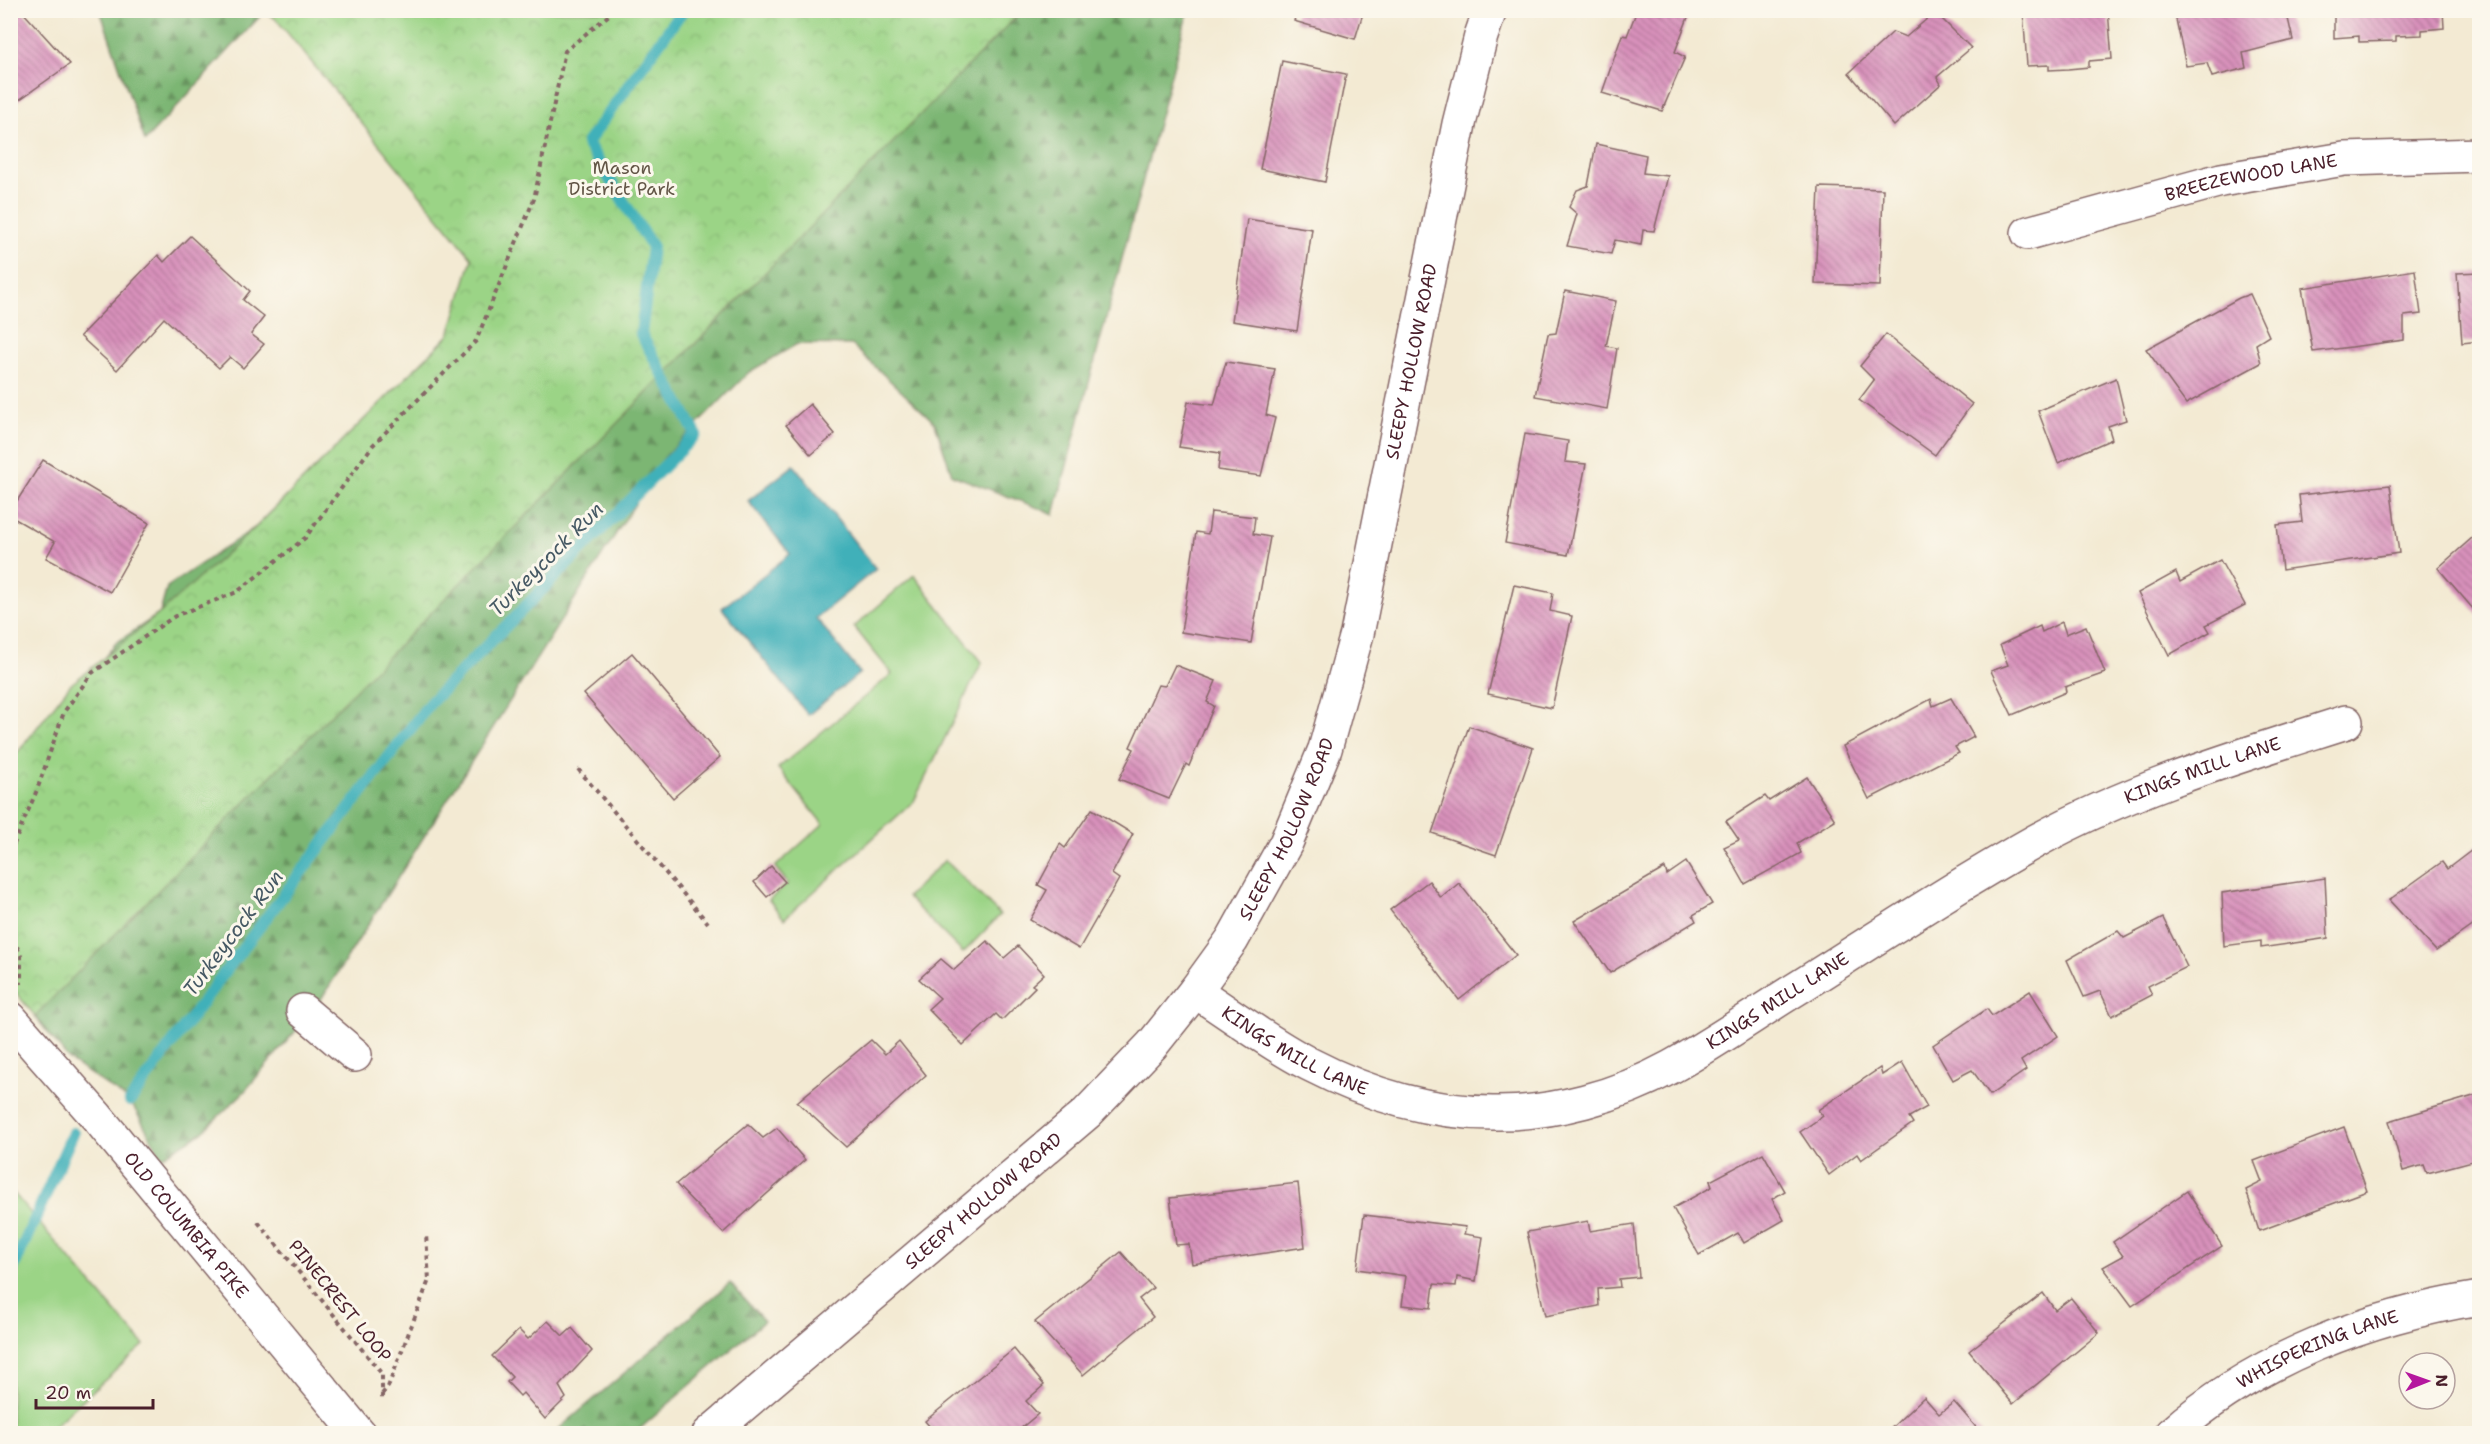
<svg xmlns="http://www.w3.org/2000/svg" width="2490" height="1444" font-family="'Shantell Sans',sans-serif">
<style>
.grass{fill:#9bd486;stroke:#727a58;stroke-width:1.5}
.forest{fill:url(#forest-firs);stroke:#636a4f;stroke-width:1.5}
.park{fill:url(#park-crowns);stroke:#727a58;stroke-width:1.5}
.water{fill:#3fb0b9;stroke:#446872;stroke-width:1.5}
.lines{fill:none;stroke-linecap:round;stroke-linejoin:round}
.stream{stroke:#3fb0b9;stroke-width:12}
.building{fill:url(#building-back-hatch)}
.minor-casing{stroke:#856666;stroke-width:36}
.path{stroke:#856666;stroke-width:4;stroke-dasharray:4.5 4.5;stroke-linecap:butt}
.minor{stroke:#fff;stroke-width:33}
.labels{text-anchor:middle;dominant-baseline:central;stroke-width:6;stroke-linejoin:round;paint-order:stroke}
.park-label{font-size:18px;fill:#625546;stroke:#fbf7ec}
.street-label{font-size:18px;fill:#4a1f2b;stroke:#fbf7ec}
.water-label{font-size:20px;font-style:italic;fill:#465964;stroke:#fbf7ec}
</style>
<defs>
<pattern id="forest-firs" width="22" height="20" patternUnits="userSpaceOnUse" patternTransform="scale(1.5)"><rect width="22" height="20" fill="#7cb673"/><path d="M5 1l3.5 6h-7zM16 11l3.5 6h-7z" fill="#68935f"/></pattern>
<pattern id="park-crowns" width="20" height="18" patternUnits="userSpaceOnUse" patternTransform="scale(1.5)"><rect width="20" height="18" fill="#9bd486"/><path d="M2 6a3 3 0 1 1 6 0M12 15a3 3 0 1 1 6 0" fill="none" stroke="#87b674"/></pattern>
<pattern id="building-back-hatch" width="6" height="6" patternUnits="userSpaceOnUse" patternTransform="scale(1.5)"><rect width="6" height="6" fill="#d891bb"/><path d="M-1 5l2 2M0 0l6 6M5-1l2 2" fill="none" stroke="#b17698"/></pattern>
</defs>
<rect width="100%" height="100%" fill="#fbf7ec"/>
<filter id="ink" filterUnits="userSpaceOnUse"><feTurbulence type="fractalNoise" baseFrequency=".0167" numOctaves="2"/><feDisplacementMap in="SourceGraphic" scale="12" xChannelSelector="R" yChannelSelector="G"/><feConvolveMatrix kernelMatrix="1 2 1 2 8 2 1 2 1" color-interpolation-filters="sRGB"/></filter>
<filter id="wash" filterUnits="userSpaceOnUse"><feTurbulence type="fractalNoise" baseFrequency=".008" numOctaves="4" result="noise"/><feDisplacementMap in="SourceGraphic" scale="24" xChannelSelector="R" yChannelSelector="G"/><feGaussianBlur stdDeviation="1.35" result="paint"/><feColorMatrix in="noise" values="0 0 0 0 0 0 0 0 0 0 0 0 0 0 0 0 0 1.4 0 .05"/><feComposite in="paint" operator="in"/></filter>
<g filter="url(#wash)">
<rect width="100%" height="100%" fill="#f3ead3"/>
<g class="grass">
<polygon points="914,575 982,662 914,801 784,919 769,900 788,883 775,867 823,824 778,768 892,674 854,627"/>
<polygon points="945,860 1000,915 963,953 907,897"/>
<polygon points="10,1189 144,1345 46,1433 11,1433"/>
</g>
<g class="forest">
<polygon points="100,10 265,11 145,141"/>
<polygon points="581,11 1188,11 1054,514 952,475 935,423 852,345 797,344 749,372 664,458 316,1007 244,1092 201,1133 162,1157 130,1101 69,1060 35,1016 21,983 10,853 92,673 116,643 160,613 167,587 257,526 449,335"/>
<polygon points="730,1283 764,1321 635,1433 554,1433"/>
</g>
<polygon class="park" points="262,11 1022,11 35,1016 11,987 11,761 70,685 160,613 257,526 449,335 472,258 276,19"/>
<polygon class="water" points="794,465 876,569 816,618 860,673 808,715 722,608 790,554 748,501"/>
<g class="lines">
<g class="stream">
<polyline points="130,1101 218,981 430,703 696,434 641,334 652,247 587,143 683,10"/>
<polyline points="10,1275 73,1133"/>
</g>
</g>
<g id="blocks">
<g class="building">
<polygon points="10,10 21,10 70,64 16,102 10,97"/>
<polygon points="1297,10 1364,10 1355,39 1294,21"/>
<polygon points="1637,10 1690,12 1675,52 1685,57 1662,111 1602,93 1622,35 1627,36"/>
<polygon points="2023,10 2108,10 2112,59 2089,61 2089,67 2068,69 2049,70 2049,65 2027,66"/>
<polygon points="2174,10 2286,10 2293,40 2243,53 2246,68 2212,77 2207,63 2186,66"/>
<polygon points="2334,10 2443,10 2444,28 2422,30 2422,35 2396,36 2396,41 2359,42 2359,36 2334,38"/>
<polygon points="1935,12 1971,48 1937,77 1941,84 1894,126 1849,73 1893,32 1906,37"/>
<polygon points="1282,61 1346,74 1325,182 1260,169"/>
<polygon points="1596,144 1646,155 1643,173 1668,176 1654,231 1643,230 1641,245 1615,240 1611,254 1567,246 1577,214 1569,207 1577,190 1588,186"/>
<polygon points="1819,187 1883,189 1880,286 1815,284"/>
<polygon points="1247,219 1312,229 1297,331 1232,321"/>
<polygon points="190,236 250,291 243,300 264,317 251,334 264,344 243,368 230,357 219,368 164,318 117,370 80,336 158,255 164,262"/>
<polygon points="2415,270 2421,314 2404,316 2404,340 2313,352 2302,288"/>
<polygon points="2480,272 2480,341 2462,343 2457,273"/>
<polygon points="1565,291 1616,301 1606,346 1617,348 1607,409 1535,396 1548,334 1556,333"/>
<polygon points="2250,294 2269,336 2256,344 2261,363 2186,404 2146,349 2239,298"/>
<polygon points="1886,334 1972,404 1935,455 1859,400 1874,380 1860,366"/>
<polygon points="1226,362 1275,369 1266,415 1275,418 1261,476 1218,470 1220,453 1179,447 1188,402 1214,405"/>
<polygon points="2116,378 2126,420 2108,426 2112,439 2058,463 2038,411"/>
<polygon points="810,404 835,434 811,455 786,425"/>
<polygon points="1525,434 1568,441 1565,462 1586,464 1568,555 1505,543"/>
<polygon points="43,460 149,523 110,592 46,558 55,542 10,516 10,512"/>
<polygon points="2390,485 2399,553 2282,570 2277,525 2302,522 2299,495"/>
<polygon points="1211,512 1255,517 1253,534 1270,537 1251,643 1181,632 1196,532 1208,534"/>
<polygon points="2480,531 2480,617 2438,568"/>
<polygon points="2220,560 2245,605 2206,625 2210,632 2169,655 2138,593 2176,572 2180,582"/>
<polygon points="1514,585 1553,593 1550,611 1572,616 1552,708 1488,694"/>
<polygon points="2062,622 2066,634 2086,626 2105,673 2065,687 2066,692 2012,715 1991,671 2008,665 2000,645 2040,626 2042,632"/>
<polygon points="632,653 720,757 673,798 584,694"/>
<polygon points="1175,665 1216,681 1207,702 1214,706 1189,766 1186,764 1169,799 1119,779 1134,749 1130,747 1158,685 1165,686"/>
<polygon points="1951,698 1974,737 1955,747 1959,753 1869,799 1843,746 1931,699 1933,706"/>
<polygon points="1469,726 1533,748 1496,855 1432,833"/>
<polygon points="1807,777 1835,820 1797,843 1801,853 1745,884 1724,847 1739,840 1726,821 1765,796 1769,801"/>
<polygon points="1092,809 1133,834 1112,874 1119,879 1079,949 1030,920 1047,890 1038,885 1060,844 1065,848"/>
<polygon points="2480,844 2480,906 2476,909 2480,920 2436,951 2389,900 2442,862 2447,869"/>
<polygon points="1686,862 1712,904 1693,915 1696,921 1610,973 1574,921 1665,868 1667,875"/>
<polygon points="771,866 785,882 767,897 754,882"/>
<polygon points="2325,878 2328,938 2261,948 2261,941 2224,946 2222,893"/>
<polygon points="1429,881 1441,898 1459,883 1516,955 1459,1000 1390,910"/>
<polygon points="2163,918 2187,967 2148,986 2152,995 2112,1016 2100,991 2084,997 2067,960 2118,931 2124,938"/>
<polygon points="987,941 1004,958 1018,946 1044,974 1032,985 1035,987 1002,1020 996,1014 963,1045 928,1009 940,998 919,979 941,959 954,970"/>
<polygon points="2030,991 2058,1036 2021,1061 2026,1070 1990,1095 1972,1070 1953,1080 1933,1045 1987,1009 1992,1016"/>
<polygon points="871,1040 885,1054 899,1041 926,1075 846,1147 797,1102"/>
<polygon points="1902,1062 1927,1107 1909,1117 1913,1123 1861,1160 1857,1154 1829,1175 1800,1132 1823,1116 1818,1110 1880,1068 1882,1075"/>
<polygon points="2477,1095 2480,1101 2480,1159 2427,1173 2424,1165 2403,1171 2389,1121"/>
<polygon points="748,1124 763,1138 777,1128 805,1160 723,1233 676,1184"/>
<polygon points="2344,1127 2367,1191 2259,1231 2246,1190 2262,1182 2254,1161"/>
<polygon points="1763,1153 1785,1191 1772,1199 1784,1220 1744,1243 1738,1233 1699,1255 1673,1208 1712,1187 1710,1181"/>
<polygon points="1298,1183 1305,1247 1192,1264 1189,1244 1176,1245 1170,1198"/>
<polygon points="2187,1191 2222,1246 2132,1306 2103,1267 2123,1256 2113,1242"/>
<polygon points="1364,1215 1466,1227 1464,1234 1483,1237 1476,1281 1457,1277 1456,1286 1434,1284 1431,1308 1402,1305 1406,1276 1357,1269"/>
<polygon points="1588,1221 1590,1231 1634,1224 1639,1277 1619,1279 1620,1287 1598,1289 1599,1306 1545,1316 1527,1232"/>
<polygon points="1121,1252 1153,1288 1139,1299 1153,1317 1083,1375 1035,1322"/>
<polygon points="2043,1293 2055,1310 2071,1298 2099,1333 2013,1404 1969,1351"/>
<polygon points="548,1321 563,1336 572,1328 592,1351 559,1386 566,1398 545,1419 523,1393 520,1396 507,1382 512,1377 492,1356 519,1330 528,1339"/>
<polygon points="1014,1349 1044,1385 1026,1401 1038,1414 1014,1434 936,1434 925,1421"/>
<polygon points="1924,1397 1939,1414 1954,1402 1982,1434 1885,1434"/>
</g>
</g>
</g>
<g filter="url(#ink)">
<use href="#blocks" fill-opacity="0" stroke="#856666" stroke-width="1.5"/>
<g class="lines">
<defs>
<g id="minor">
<path id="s1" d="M2028 233 2221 180 2344 159 2480 155"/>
<path id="s2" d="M1195 991C1232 1015 1270 1044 1309 1064 1365 1093 1428 1113 1493 1113 1553 1114 1618 1096 1671 1067 1714 1043 1754 1015 1796 989 1875 939 1954 887 2036 841 2134 787 2240 756 2346 722"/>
<polyline points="303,1011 355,1055"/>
<path id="s3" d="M10 1018 97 1117 359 1434"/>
<path id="s4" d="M709 1434 1087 1113 1152 1045 1195 991 1232 940 1286 843 1325 749 1357 634 1459 124 1481 36 1490 10"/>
<path id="s5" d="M2171 1434C2256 1358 2369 1316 2480 1298"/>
</g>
</defs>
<use href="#minor" class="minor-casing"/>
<g class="path">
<polyline points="578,769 708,923"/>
<polyline points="10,853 37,790 64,712 92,673 175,616 237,592 305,538 373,445 476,341 534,199 565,51 615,10"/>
<polyline points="10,930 21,956 21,984"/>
<polyline points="258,1222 382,1374 382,1402"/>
<polyline points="382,1394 388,1387 429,1280 426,1234"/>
</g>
<use href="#minor" class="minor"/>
</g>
</g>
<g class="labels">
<g class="park-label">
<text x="622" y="168">Mason<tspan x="622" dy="21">District Park</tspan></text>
</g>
<g class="street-label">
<text stroke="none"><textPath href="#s1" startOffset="230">BREEZEWOOD LANE</textPath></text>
<text stroke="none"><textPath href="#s4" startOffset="1332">SLEEPY HOLLOW ROAD</textPath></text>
<text stroke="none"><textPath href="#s2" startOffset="1124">KINGS MILL LANE</textPath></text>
<text stroke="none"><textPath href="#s4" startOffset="846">SLEEPY HOLLOW ROAD</textPath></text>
<text stroke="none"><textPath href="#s2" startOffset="639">KINGS MILL LANE</textPath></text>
<text stroke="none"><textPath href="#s2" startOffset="117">KINGS MILL LANE</textPath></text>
<text stroke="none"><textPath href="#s4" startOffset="360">SLEEPY HOLLOW ROAD</textPath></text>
<text stroke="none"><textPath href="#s3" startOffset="272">OLD COLUMBIA PIKE</textPath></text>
<text transform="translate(340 1301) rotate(51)">PINECREST LOOP</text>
<text stroke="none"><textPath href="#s5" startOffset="171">WHISPERING LANE</textPath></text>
</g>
<g class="water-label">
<text transform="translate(546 559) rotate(-45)">Turkeycock Run</text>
<text transform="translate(233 933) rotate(-53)">Turkeycock Run</text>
</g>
</g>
<rect width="2490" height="1444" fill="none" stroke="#fbf7ec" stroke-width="36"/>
<g transform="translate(2427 1381) rotate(89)"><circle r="28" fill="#fbf7ec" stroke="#b4a19f" stroke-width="1.5"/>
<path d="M0-4.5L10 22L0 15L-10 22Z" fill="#b5179e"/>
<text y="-9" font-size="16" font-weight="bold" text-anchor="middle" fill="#4a1f2b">N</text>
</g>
<path d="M36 1399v9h117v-9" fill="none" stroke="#4a1f2b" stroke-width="3"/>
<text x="45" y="1399" font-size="18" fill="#4a1f2b" stroke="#fbf7ec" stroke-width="4.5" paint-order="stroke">20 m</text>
</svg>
